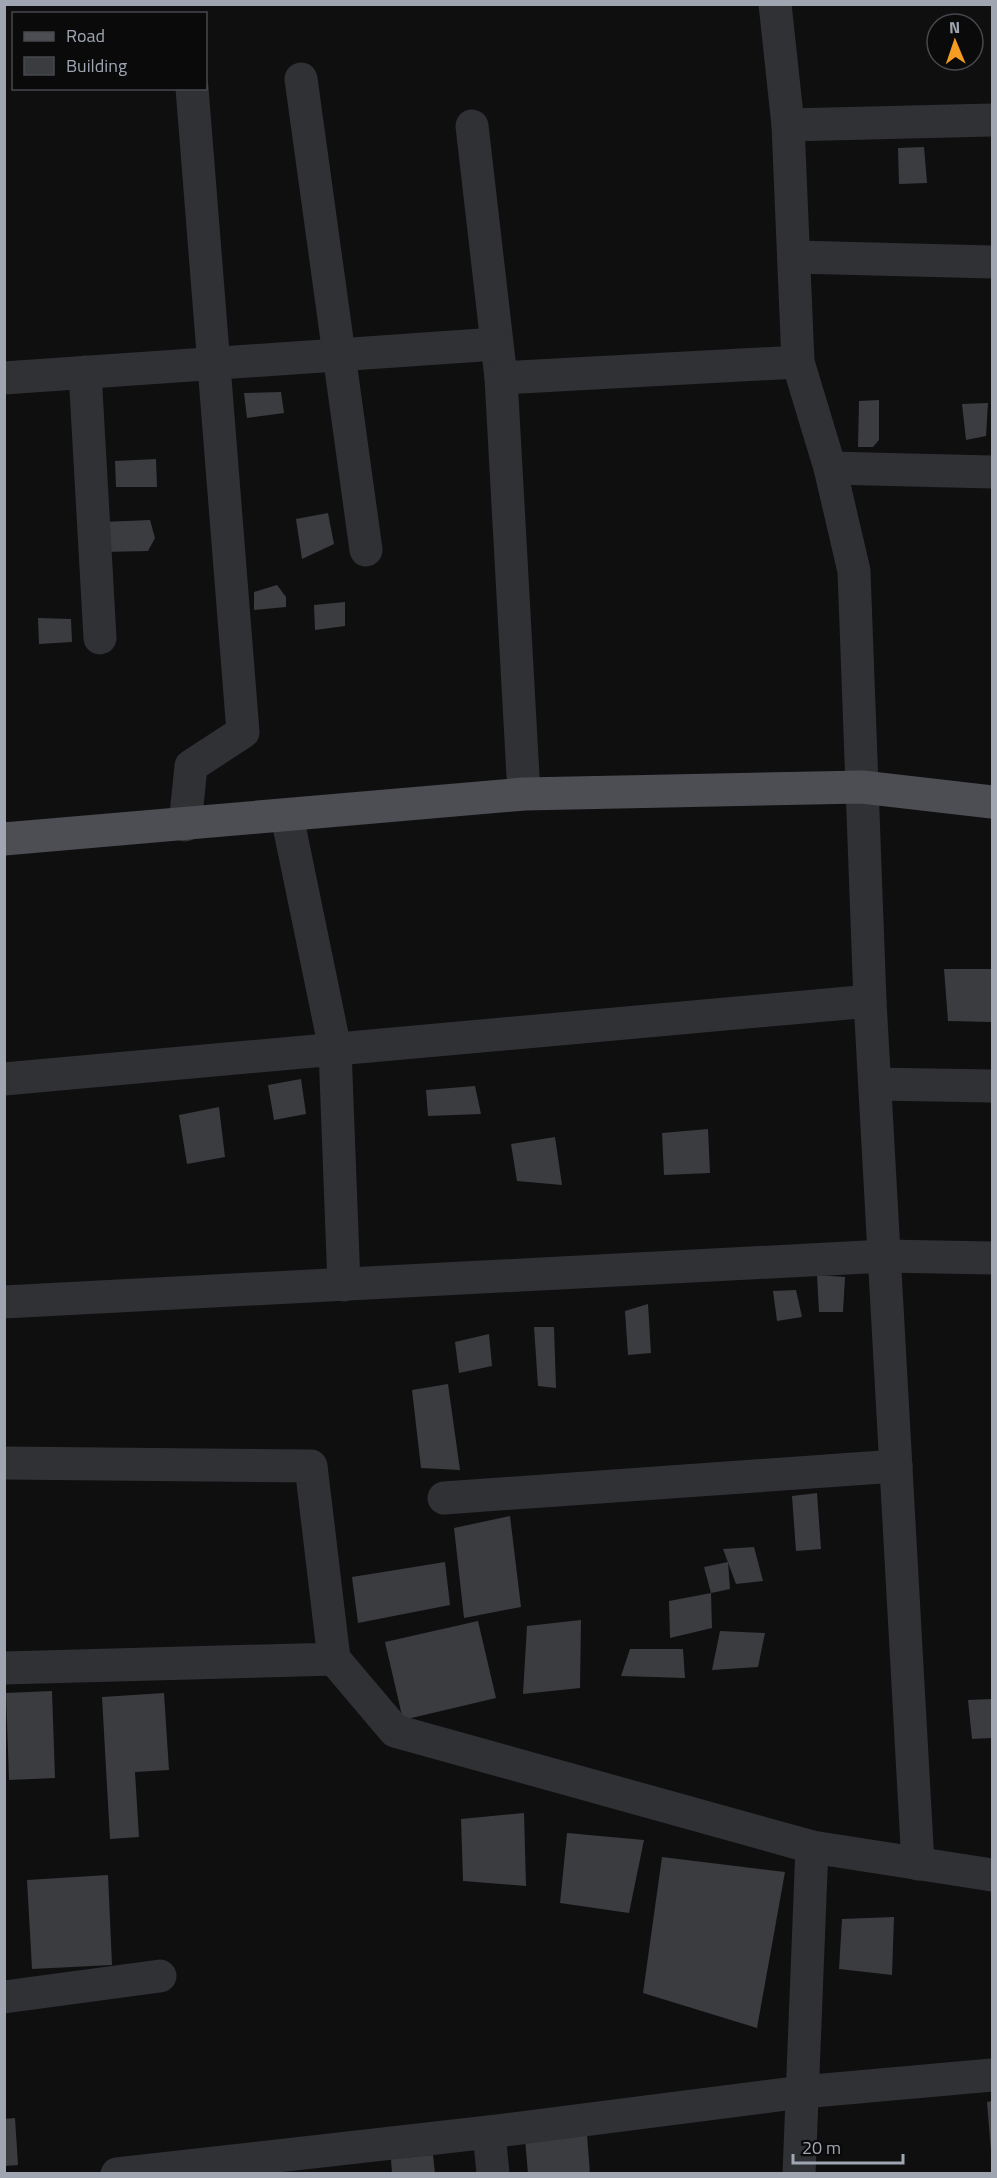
<svg xmlns="http://www.w3.org/2000/svg" width="997" height="2178" font-family="'Titillium Web',sans-serif">
<style>
.building{fill:#3b3c40}
.lines{fill:none;stroke-linecap:round;stroke-linejoin:round}
.minor{stroke:#303135;stroke-width:33}
.major{stroke:#4c4e54;stroke-width:33}
</style>
<rect width="100%" height="100%" fill="#0f0f10"/>
<g class="building">
<polygon points="924,147 927,183 899,184 898,148"/>
<polygon points="281,392 284,413 247,418 244,393"/>
<polygon points="879,400 879,440 873,447 858,447 859,401"/>
<polygon points="988,403 986,436 966,440 962,404"/>
<polygon points="156,459 157,487 116,487 115,461"/>
<polygon points="328,513 334,544 302,559 296,519"/>
<polygon points="150,520 155,538 148,551 103,552 103,522"/>
<polygon points="277,585 286,597 286,607 254,610 254,592"/>
<polygon points="345,602 345,626 315,630 314,605"/>
<polygon points="38,618 71,619 72,642 39,644"/>
<polygon points="944,969 991,969 991,1022 948,1021"/>
<polygon points="301,1079 306,1114 274,1120 268,1085"/>
<polygon points="475,1086 481,1114 428,1116 426,1090"/>
<polygon points="219,1107 225,1157 187,1164 179,1115"/>
<polygon points="708,1129 710,1173 664,1175 662,1133"/>
<polygon points="555,1137 562,1185 517,1181 511,1144"/>
<polygon points="817,1275 845,1277 843,1312 819,1312"/>
<polygon points="796,1290 802,1317 777,1321 773,1291"/>
<polygon points="648,1304 651,1353 628,1355 625,1311"/>
<polygon points="534,1327 554,1327 556,1388 538,1386"/>
<polygon points="489,1334 492,1366 459,1373 455,1342"/>
<polygon points="448,1384 460,1470 421,1468 412,1390"/>
<polygon points="817,1493 821,1549 796,1551 792,1496"/>
<polygon points="510,1516 521,1607 464,1618 454,1528"/>
<polygon points="754,1547 763,1581 736,1584 723,1549"/>
<polygon points="445,1562 450,1605 358,1623 352,1577"/>
<polygon points="728,1562 730,1589 711,1593 704,1567"/>
<polygon points="711,1593 712,1628 670,1638 669,1601"/>
<polygon points="581,1620 580,1688 523,1694 527,1626"/>
<polygon points="478,1621 496,1698 403,1720 385,1642"/>
<polygon points="720,1631 765,1633 758,1667 712,1670"/>
<polygon points="630,1649 683,1649 685,1678 621,1676"/>
<polygon points="52,1691 55,1778 9,1780 6,1693"/>
<polygon points="164,1693 169,1770 135,1772 139,1837 110,1839 102,1697"/>
<polygon points="992,1699 992,1738 972,1739 968,1700"/>
<polygon points="524,1813 526,1886 463,1881 461,1819"/>
<polygon points="567,1833 644,1840 629,1913 560,1903"/>
<polygon points="662,1857 785,1872 757,2028 643,1993"/>
<polygon points="108,1875 112,1965 32,1969 27,1880"/>
<polygon points="894,1917 892,1975 839,1969 842,1919"/>
<polygon points="992,2101 992,2151 991,2151 987,2102"/>
<polygon points="15,2118 18,2165 4,2166 4,2119"/>
<polygon points="587,2134 590,2174 528,2174 525,2138"/>
<polygon points="433,2155 435,2174 392,2174 391,2159"/>
</g>
<g class="lines">
<g class="minor">
<polyline points="301,79 366,550"/>
<polyline points="788,125 992,120"/>
<polyline points="472,126 501,378 798,362 788,125 775,4"/>
<polyline points="794,257 992,262"/>
<polyline points="798,362 830,468 854,571 870,1001 918,1864"/>
<polyline points="85,372 100,638"/>
<polyline points="4,378 496,344"/>
<polyline points="501,378 524,794"/>
<polyline points="830,468 992,472"/>
<polyline points="287,816 335,1049 344,1285"/>
<polyline points="185,825 191,766 243,732 192,88"/>
<polyline points="4,1079 870,1001"/>
<polyline points="875,1084 992,1086"/>
<polyline points="4,1302 885,1256 992,1258"/>
<polyline points="4,1463 311,1466 334,1659 4,1668"/>
<polyline points="444,1498 896,1466"/>
<polyline points="334,1659 395,1731 812,1847 992,1875"/>
<polyline points="4,1997 160,1976"/>
<polyline points="489,2132 493,2174"/>
<polyline points="117,2174 489,2132 802,2092 992,2075"/>
<polyline points="799,2174 812,1847"/>
</g>
<polyline class="major" points="4,839 524,794 862,787 992,802"/>
</g>
<rect width="997" height="2178" fill="none" stroke="#9fa6b1" stroke-width="12"/>
<rect x="12" y="12" width="195" height="78" fill="#0a0a0b" stroke="#46484d" stroke-width="1.5"/>
<rect x="24" y="32" width="30" height="9" fill="#4c4e54" stroke="#46484d" stroke-width="1.5"/>
<text x="66" y="42" font-size="18" fill="#9fa6b1">Road</text>
<rect x="24" y="57" width="30" height="18" fill="#3b3c40" stroke="#46484d" stroke-width="1.5"/>
<text x="66" y="72" font-size="18" fill="#9fa6b1">Building</text>
<g transform="translate(955 42) rotate(358)"><circle r="28" fill="#0a0a0b" stroke="#46484d" stroke-width="1.5"/>
<path d="M0-4.5L10 22L0 15L-10 22Z" fill="#f59d22"/>
<text y="-9" font-size="16" font-weight="bold" text-anchor="middle" fill="#9fa6b1">N</text>
</g>
<path d="M793 2154v9h110v-9" fill="none" stroke="#9fa6b1" stroke-width="3"/>
<text x="802" y="2154" font-size="18" fill="#9fa6b1" stroke="#0a0a0b" stroke-width="4.5" paint-order="stroke">20 m</text>
</svg>
